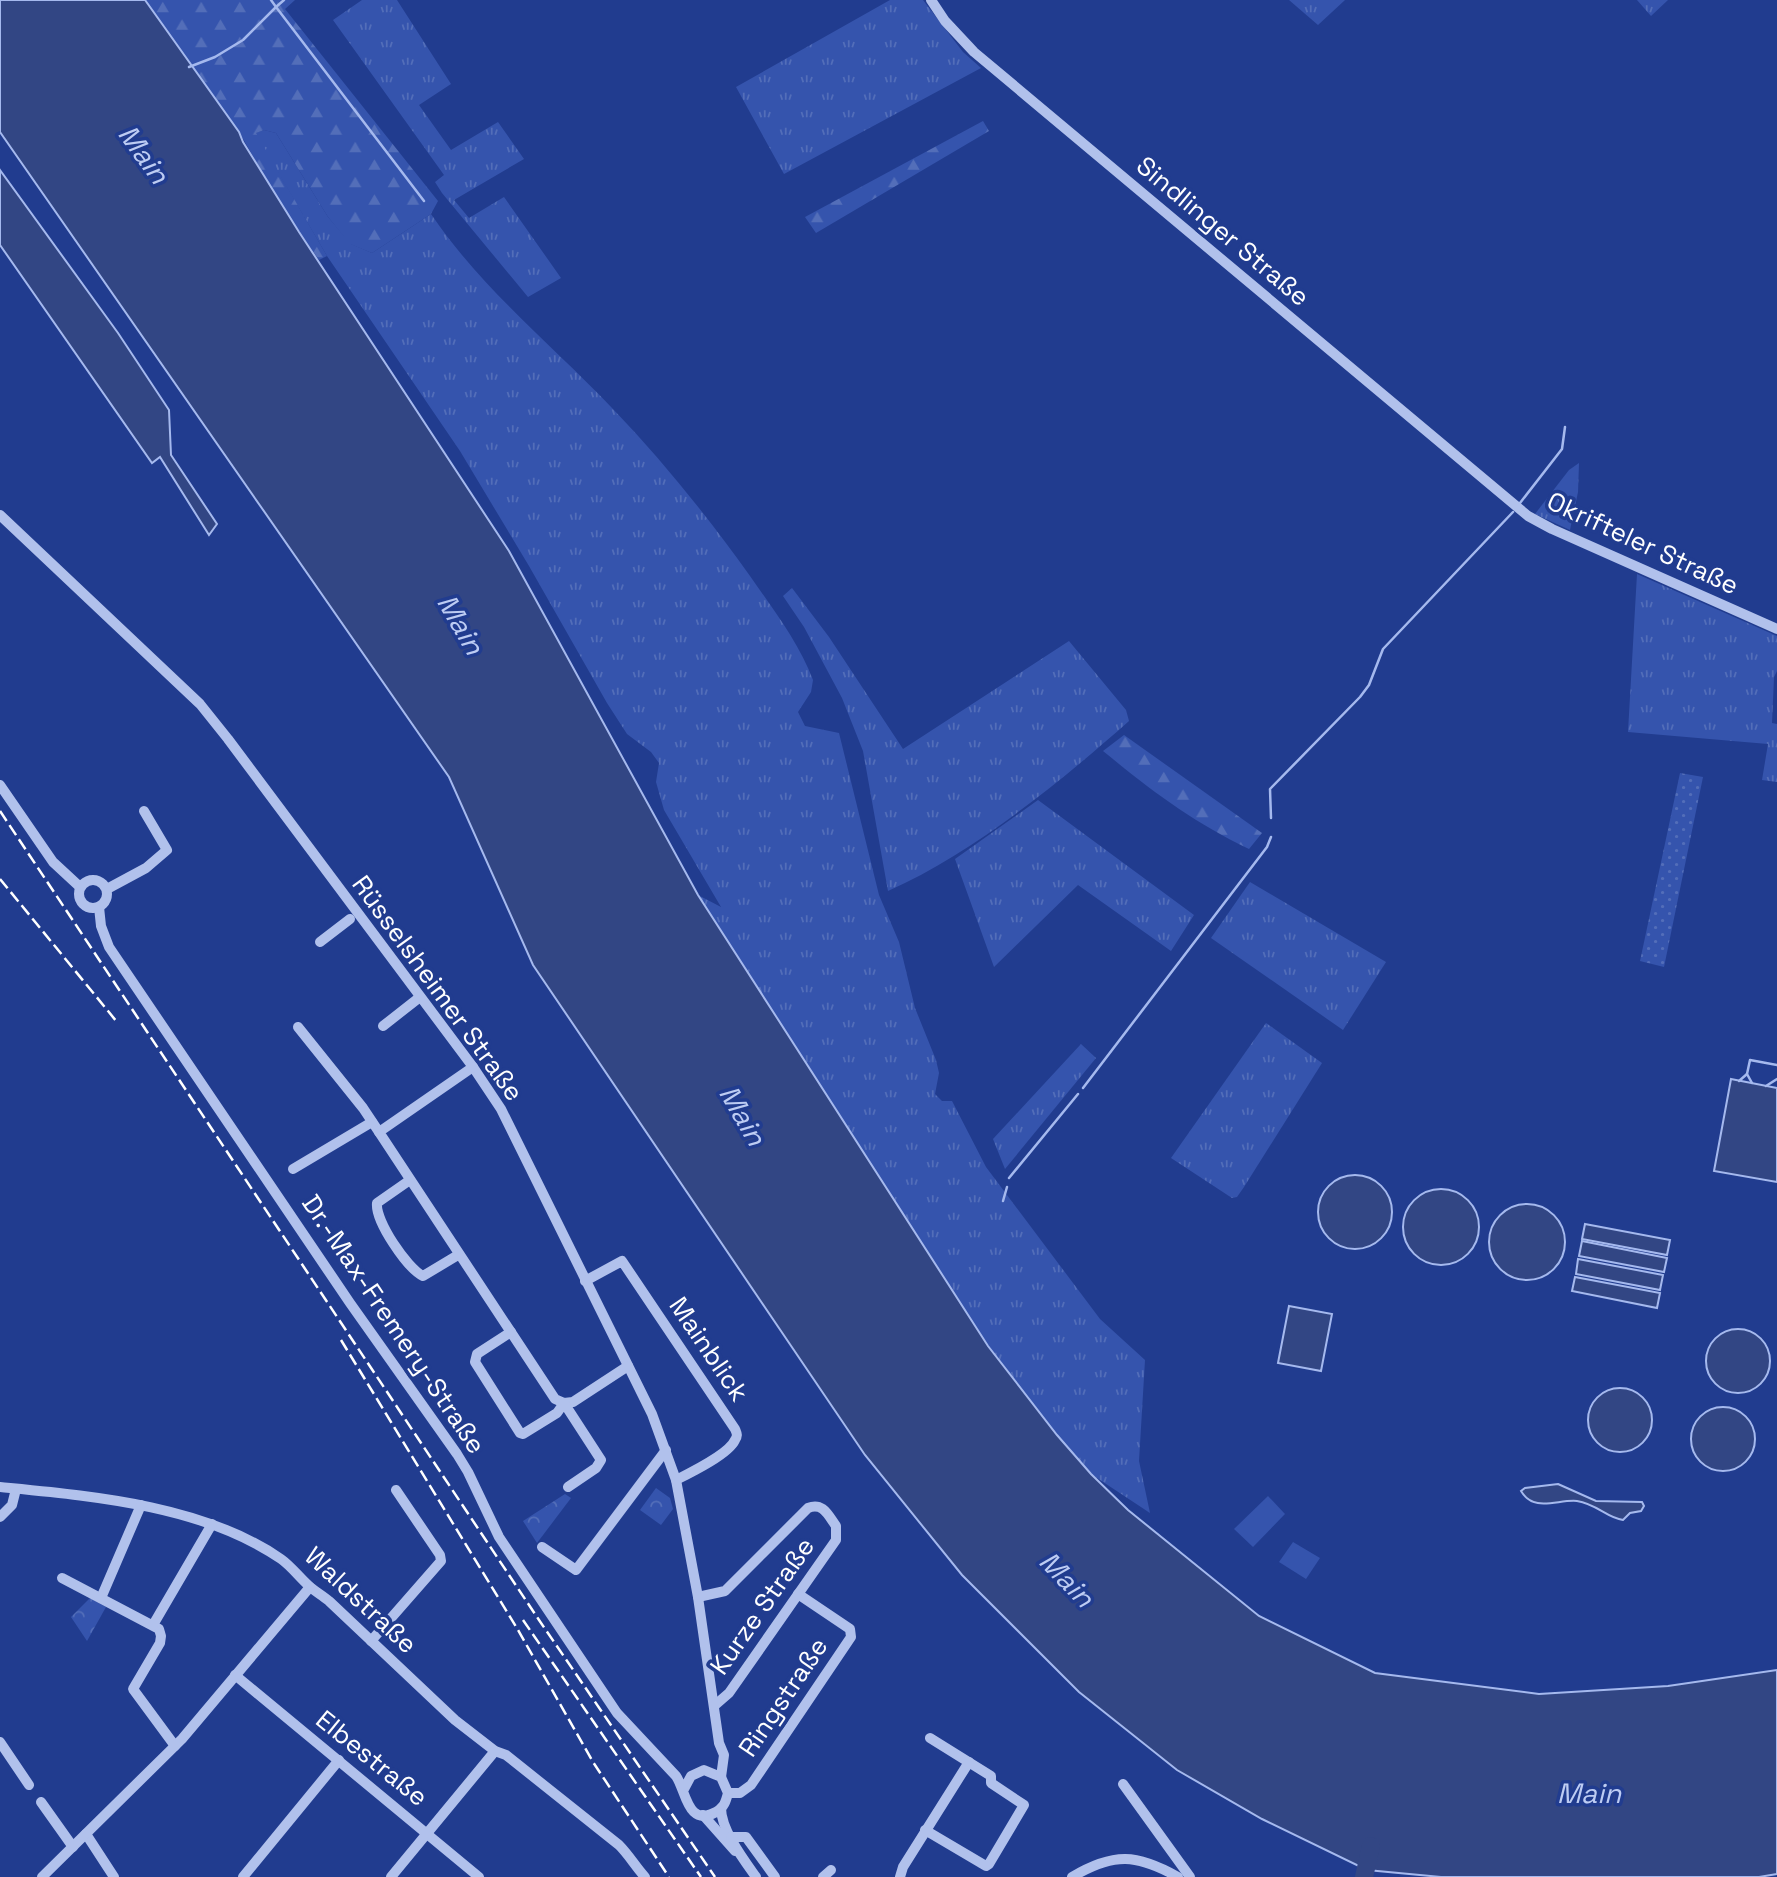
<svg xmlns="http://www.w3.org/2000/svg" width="1777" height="1877" font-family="'Space Grotesk',sans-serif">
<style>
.grass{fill:url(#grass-tufts)}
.forest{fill:url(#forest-firs)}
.park{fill:url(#park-crowns)}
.garden{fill:url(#garden-dots)}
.pitch{fill:#3554ad}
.water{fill:#324684;stroke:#a5b9ee;stroke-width:2}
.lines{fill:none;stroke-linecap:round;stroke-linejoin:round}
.stream{stroke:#a5b9ee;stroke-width:2.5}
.river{stroke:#324684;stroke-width:18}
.minor{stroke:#b1c1ec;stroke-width:10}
.rail{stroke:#fff;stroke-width:2.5;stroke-dasharray:12 5;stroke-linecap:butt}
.labels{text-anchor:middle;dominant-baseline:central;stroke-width:7;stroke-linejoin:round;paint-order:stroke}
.street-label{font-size:26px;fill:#fff;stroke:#213c8f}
.water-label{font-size:28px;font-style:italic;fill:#bdccf3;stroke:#213c8f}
</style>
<defs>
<pattern id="grass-tufts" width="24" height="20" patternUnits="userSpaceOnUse" patternTransform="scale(1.75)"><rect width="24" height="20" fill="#3554ad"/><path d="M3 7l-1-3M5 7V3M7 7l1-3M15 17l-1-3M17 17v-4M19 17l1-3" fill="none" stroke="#536eb9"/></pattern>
<pattern id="forest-firs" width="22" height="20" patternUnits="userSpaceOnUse" patternTransform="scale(1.75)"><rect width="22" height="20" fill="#3554ad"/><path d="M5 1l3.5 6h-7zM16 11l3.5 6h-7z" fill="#536eb9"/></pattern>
<pattern id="park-crowns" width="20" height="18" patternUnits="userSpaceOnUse" patternTransform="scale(1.75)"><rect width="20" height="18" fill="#3554ad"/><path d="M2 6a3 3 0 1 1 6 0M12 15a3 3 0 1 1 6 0" fill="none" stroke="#536eb9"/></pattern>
<pattern id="garden-dots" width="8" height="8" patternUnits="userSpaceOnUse" patternTransform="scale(1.75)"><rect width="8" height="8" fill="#3554ad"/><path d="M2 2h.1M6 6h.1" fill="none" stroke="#536eb9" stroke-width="1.8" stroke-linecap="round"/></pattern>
</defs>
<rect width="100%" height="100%" fill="#213c8f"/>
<g class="grass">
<polygon points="362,0 397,0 451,84 419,105 451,150 498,122 524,159 454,200 469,218 504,197 561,278 528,297 442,193 435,182 444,175 333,20"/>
<polygon points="890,0 923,0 963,52 981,68 784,174 736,87"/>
<polygon points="1289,0 1345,0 1318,25"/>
<polygon points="1637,0 1668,0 1651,16"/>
<path d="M264 130 276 133 328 217 351 244 372 253 431 214C481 288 551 344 612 408 662 460 708 517 750 576 773 609 799 643 813 680L811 692 798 712 805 726 839 733 879 895 899 942 915 1008 936 1060 939 1073 935 1094 942 1101H952L986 1167 1100 1319 1145 1360 1139 1461 1150 1513 1091 1474 1057 1435 988 1346 698 895 721 907 664 810 656 782 659 763 651 752 627 734 607 703 529 566 460 451 327 256 255 133Z"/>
<polygon points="1579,463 1578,492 1570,530 1535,514 1569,470"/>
<polygon points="1637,574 1777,636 1777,671 1774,677 1772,723 1777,724 1777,782 1762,780 1768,744 1628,732"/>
<path d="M792 588 829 637 903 749 1069 641 1126 710 1129 721C1059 783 973 853 888 891L863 751 842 698 804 627 783 596Z"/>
<polygon points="1038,800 1194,915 1171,951 1078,885 994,967 955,859"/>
<polygon points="1250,882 1386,962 1343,1030 1211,938"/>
<polygon points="1266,1023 1322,1063 1244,1187 1237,1197 1232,1198 1171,1158"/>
<polygon points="1081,1044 1096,1058 1005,1169 993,1139"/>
</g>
<g class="forest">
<polygon points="145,0 295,0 285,9 438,201 431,214 372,253 350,244 328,217 276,133 264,130 256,133 327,256 319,260 282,206 239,132"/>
<polygon points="983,121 989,131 816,233 805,217"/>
<path d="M1124 735 1262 833 1249 849C1191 821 1152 791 1103 751Z"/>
</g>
<g class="park">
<polygon points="656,1488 670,1498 673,1509 661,1525 640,1510"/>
<polygon points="565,1494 571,1498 537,1543 523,1521"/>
<polygon points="90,1598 106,1607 87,1641 71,1617"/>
</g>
<polygon class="garden" points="1680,773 1703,777 1664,967 1640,961"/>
<g class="pitch">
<polygon points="1268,1496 1285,1514 1253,1547 1234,1529"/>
<polygon points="1293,1542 1320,1558 1306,1579 1279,1562"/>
</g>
<g class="water">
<polygon points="0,0 145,0 239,132 243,142 299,232 509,551 698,895 988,1346 1057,1435 1091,1474 1128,1510 1259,1616 1375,1673 1539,1694 1668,1686 1777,1670 1777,1874 1759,1877 1441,1877 1367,1870 1262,1819 1177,1770 1079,1692 962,1575 865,1455 533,965 449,777 0,132"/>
<polygon points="0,170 118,333 169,410 171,455 217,524 209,535 160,457 152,463 0,245"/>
<polygon points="1731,1079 1777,1088 1777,1182 1714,1171"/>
<circle cx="1355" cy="1212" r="37"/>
<circle cx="1441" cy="1227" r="38"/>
<circle cx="1527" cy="1242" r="38"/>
<polygon points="1585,1224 1670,1240 1667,1255 1582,1239"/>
<polygon points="1582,1241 1667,1258 1664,1272 1579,1256"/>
<polygon points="1578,1259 1663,1275 1660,1290 1576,1274"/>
<polygon points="1575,1277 1660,1293 1657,1308 1572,1291"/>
<polygon points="1289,1306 1332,1314 1321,1371 1278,1363"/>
<circle cx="1738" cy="1361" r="32"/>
<circle cx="1620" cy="1420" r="32"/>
<circle cx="1723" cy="1439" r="32"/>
<path d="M1558 1484 1596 1501 1642 1502 1644 1506 1641 1511 1630 1513 1623 1520C1607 1518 1597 1504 1577 1501 1558 1499 1534 1513 1521 1491L1525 1488Z"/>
</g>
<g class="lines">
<g class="stream">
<polyline points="271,0 276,7 284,0"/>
<polyline points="189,67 215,57 243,40 276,7 424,201"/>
<polyline points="1520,503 1562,449 1565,427"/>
<polyline points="1271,818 1270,789 1360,697 1369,685 1383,649 1513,512"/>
<polyline points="1739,1081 1747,1074"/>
<polyline points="1752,1083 1747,1074 1750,1060 1777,1065"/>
<polyline points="1766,1086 1777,1079"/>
<polyline points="1083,1088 1267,847 1271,837"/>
<polyline points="1009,1178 1078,1094"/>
<polyline points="1003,1201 1007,1187"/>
</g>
<polyline class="river" points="1364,1877 1371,1846"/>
<g class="minor">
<polyline points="931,0 945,21 974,52 1528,516 1552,529 1777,629"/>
<polyline points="0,515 200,704 228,739 473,1067 501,1109 652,1414 676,1480 698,1597 719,1743 724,1755 721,1777"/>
<polyline points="0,785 53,862 80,887"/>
<circle cx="93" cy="894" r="14"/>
<polyline points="107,889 146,868 167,850 144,811"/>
<path d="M99 907 101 926 109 947 350 1303 457 1454 468 1472 499 1537 617 1713 676 1776C686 1790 687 1828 716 1812 724 1808 726 1801 728 1793L721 1777 704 1770 691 1776 683 1791"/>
<polyline points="320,942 350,919"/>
<polyline points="383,1026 420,997"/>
<polyline points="298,1027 363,1108 379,1132"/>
<polyline points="473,1067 379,1132 555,1399 564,1403 573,1402 628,1366"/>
<polyline points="293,1169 372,1122"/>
<path d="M410 1180 377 1203C375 1221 407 1268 423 1276L458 1255"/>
<path d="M585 1281 622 1261 735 1429C737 1434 738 1435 735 1440 729 1454 690 1473 676 1480"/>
<polyline points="511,1332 477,1354 475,1362 520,1433 523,1434 557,1413 564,1403 601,1460 596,1468 568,1487"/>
<path d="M0 1487C92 1496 203 1505 281 1559 291 1566 299 1577 308 1585 314 1591 322 1595 329 1601L455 1720 495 1751 506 1755 619 1845C629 1855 635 1866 645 1877"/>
<polyline points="0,1517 12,1505 16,1489"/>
<polyline points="542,1547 576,1570 666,1450"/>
<polyline points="62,1578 159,1629 161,1636 160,1643 133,1689 175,1746"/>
<path d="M698 1597 725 1591 808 1508C823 1502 828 1515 836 1526V1540L729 1693 714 1706"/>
<polyline points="101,1598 141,1505"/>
<polyline points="153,1625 212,1524"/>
<polyline points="371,1641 441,1561 440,1555 396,1490"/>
<polyline points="235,1675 479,1877"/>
<polyline points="0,1742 29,1785"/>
<polyline points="1123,1784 1190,1877"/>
<polyline points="728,1793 740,1793 751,1785 851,1637 850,1629 798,1594"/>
<polyline points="41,1802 73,1847"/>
<path d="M721 1808C721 1830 744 1860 756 1877"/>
<polyline points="703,1815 735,1851"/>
<polyline points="925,1830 986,1866 989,1864 1024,1805 991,1783 991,1776 930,1738"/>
<polyline points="86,1834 114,1877"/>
<polyline points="731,1837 746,1837 775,1877"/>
<polyline points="42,1877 182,1739 310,1587"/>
<polyline points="243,1877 339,1760"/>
<polyline points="391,1877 495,1751"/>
<polyline points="823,1877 831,1870"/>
<polyline points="900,1877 903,1867 969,1762"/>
<path d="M1072 1877C1114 1852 1137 1854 1178 1877"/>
</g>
<g class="rail">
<polyline points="0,811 539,1620 715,1877"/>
<polyline points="0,879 117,1022"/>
<polyline points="341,1340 518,1630 593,1762 669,1877"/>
<polyline points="523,1620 701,1877"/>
</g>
</g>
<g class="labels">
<g class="street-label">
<text transform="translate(1223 231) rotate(40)">Sindlinger Straße</text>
<text transform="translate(1643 543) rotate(25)">Okrifteler Straße</text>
<text transform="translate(438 988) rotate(54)">Rüsselsheimer Straße</text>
<text transform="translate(394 1324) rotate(56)">Dr.-Max-Fremery-Straße</text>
<text transform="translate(709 1349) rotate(56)">Mainblick</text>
<text transform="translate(361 1600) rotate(43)">Waldstraße</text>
<text transform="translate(762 1606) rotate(-55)">Kurze Straße</text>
<text transform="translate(783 1697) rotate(-56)">Ringstraße</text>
<text transform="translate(372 1758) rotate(39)">Elbestraße</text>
</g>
<g class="water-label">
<text transform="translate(144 154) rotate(54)">Main</text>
<text transform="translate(461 624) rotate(60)">Main</text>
<text transform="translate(743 1115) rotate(60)">Main</text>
<text transform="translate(1067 1579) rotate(46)">Main</text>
<text x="1589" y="1793">Main</text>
</g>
</g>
</svg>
